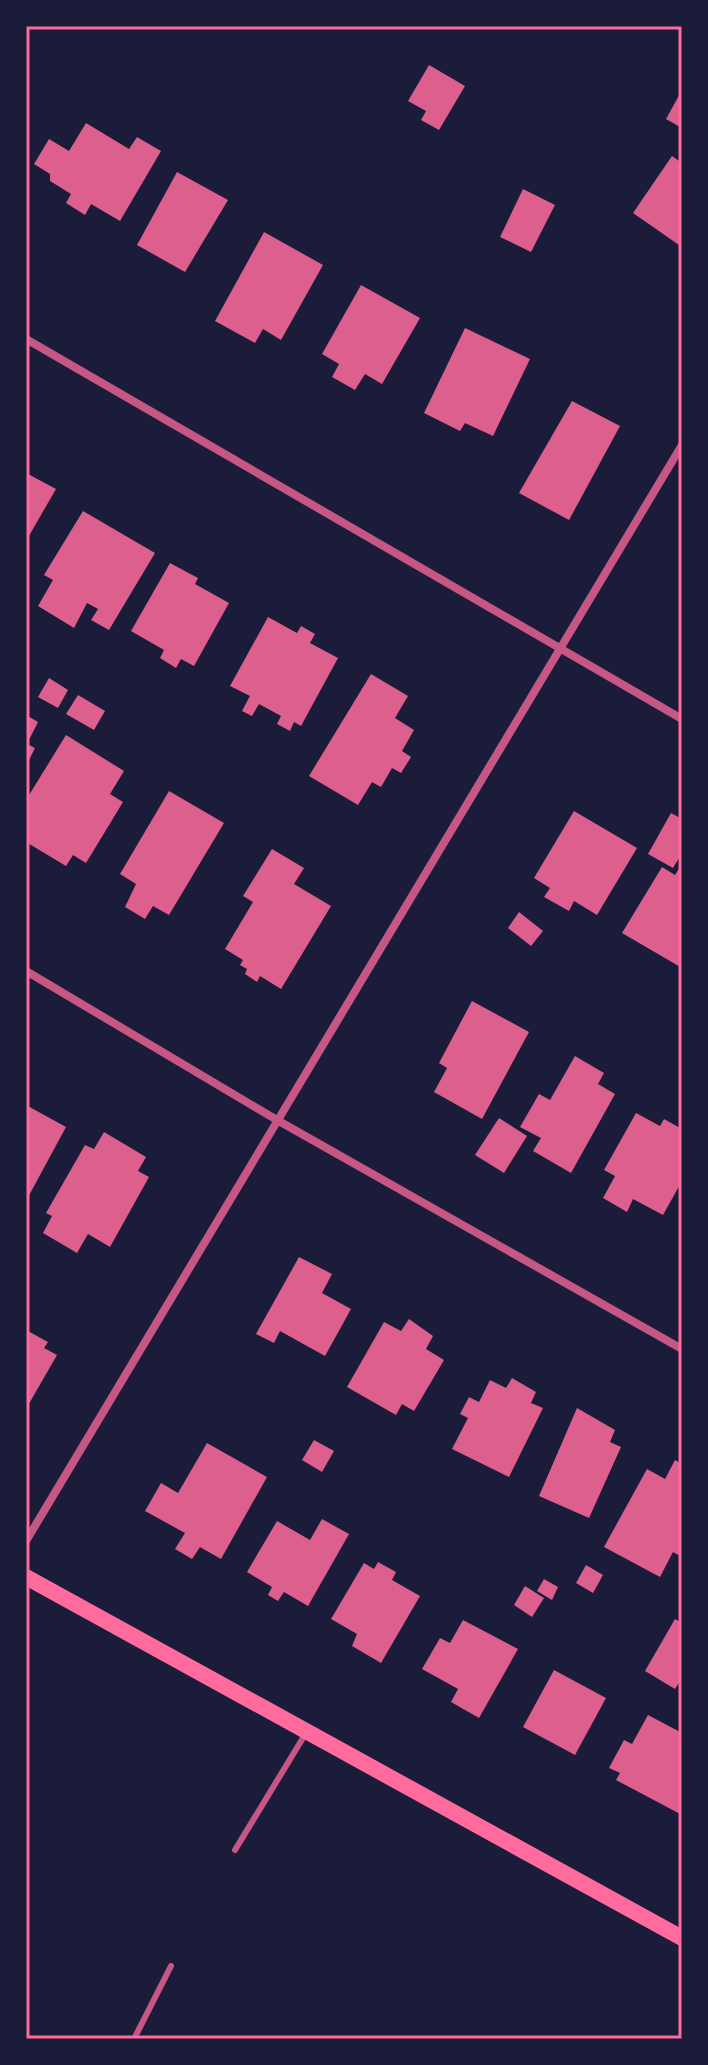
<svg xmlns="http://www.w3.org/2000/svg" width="708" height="2065" font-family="'Source Serif 4',serif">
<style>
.building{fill:#dd5f8e}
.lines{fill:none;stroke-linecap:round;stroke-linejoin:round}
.service{stroke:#c65784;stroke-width:6}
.minor{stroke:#c65784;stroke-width:8}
.secondary{stroke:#ff6b9d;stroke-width:16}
.neatline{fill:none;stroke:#ff6b9d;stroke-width:3}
</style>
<rect width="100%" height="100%" fill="#1b1b3a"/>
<g class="building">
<polygon points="429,65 465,86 439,130 421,120 426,111 408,101"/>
<polygon points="682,90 682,128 666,119"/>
<polygon points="86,123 129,149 137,137 161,151 120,221 91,204 85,215 66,203 71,194 50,181 50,174 34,164 49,139 69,151"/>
<polygon points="672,156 682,163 682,241 679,245 633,213"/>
<polygon points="177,172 228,200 185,272 137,245"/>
<polygon points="523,189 555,205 531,252 500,237"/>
<polygon points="264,232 323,265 281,340 263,329 255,343 215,321"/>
<polygon points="361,285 420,318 382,384 365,374 355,390 332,377 339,364 322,354"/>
<polygon points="465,328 530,359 493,436 465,423 460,431 424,413"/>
<polygon points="572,401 620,426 569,520 519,493"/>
<polygon points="28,474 56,489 26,541 26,477"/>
<polygon points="83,511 155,553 109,630 91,620 98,609 87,603 74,628 38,606 53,580 44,575"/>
<polygon points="170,563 198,578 195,584 229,603 194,666 181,659 176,668 160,658 164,650 131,631"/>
<polygon points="268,617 297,633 301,626 315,634 310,643 338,658 301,726 294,722 290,731 277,724 281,716 259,704 252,716 242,711 250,696 230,686"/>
<polygon points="371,674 408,696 395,718 414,730 402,751 411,757 401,773 392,768 381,787 372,782 358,805 309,776"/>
<polygon points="49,678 68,690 58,708 38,697"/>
<polygon points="78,695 105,711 94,730 66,714"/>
<polygon points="26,715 38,722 27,744 35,748 26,766"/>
<polygon points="66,735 124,771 110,794 123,802 86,863 73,855 66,866 26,842 26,800"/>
<polygon points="169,791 224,823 169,915 153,906 145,919 125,907 136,884 120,874"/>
<polygon points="574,811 637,848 597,915 574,901 569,911 544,897 550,888 534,878"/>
<polygon points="671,813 682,819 682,853 673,868 648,854"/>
<polygon points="272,849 304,868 294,884 331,906 281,989 260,976 257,982 245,974 247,969 240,965 243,960 225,949 253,902 243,896"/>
<polygon points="682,864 682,968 622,933 662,867 675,875"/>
<polygon points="519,912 543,931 531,946 508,928"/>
<polygon points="472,1001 529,1032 482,1119 434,1092 447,1068 439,1063"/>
<polygon points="575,1056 604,1073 598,1084 615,1094 571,1173 533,1151 541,1138 520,1127 539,1094 550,1100"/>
<polygon points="26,1105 66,1127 26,1201"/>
<polygon points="636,1113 660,1126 664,1119 682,1129 682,1181 663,1215 633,1199 627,1212 603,1198 615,1176 604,1170"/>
<polygon points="499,1118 527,1136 504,1173 475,1155"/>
<polygon points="104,1132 146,1157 138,1171 149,1177 110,1247 88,1234 77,1253 43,1233 52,1216 46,1213 85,1145 94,1149"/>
<polygon points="299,1257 332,1274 322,1293 351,1309 325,1356 280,1331 274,1343 256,1334"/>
<polygon points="409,1319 433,1336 426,1349 444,1360 414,1411 402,1404 396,1415 347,1387 384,1322 401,1331"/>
<polygon points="26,1330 48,1342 44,1348 57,1355 26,1409"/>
<polygon points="512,1378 536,1392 531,1403 543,1408 509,1477 452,1449 468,1418 460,1414 469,1397 479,1402 490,1380 506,1388"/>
<polygon points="577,1408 615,1430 610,1442 621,1447 589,1518 539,1496"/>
<polygon points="314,1440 334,1451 322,1472 302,1460"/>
<polygon points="207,1443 267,1477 221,1559 200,1547 192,1559 175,1549 185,1533 145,1511 161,1483 178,1493"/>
<polygon points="675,1460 682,1464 682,1557 673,1552 660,1577 604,1547 647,1469 665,1479"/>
<polygon points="322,1519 349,1534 308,1606 284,1592 278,1601 268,1595 272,1587 247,1572 277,1521 310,1540"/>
<polygon points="378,1562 396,1572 392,1580 420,1596 381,1663 352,1646 357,1634 331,1619 364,1563 374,1569"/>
<polygon points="586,1565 603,1575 593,1593 576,1583"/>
<polygon points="544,1579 558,1587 552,1600 537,1591"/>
<polygon points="525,1586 544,1598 532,1617 514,1605"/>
<polygon points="675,1619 682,1623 682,1678 675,1689 645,1671"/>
<polygon points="463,1620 518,1649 479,1718 451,1702 458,1689 422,1669 440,1638 450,1643"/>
<polygon points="554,1670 606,1698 575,1755 523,1727"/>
<polygon points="648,1715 682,1733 682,1815 616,1780 620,1773 609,1768 624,1740 632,1744"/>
</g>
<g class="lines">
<g class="service">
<polyline points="235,1850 306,1733"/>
<polyline points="134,2039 171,1966"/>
</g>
<g class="minor">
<polyline points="26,339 682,719"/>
<polyline points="26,971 277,1120 682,1349"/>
<path d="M26 1541C244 1175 465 811 682 445"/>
</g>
<polyline class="secondary" points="26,1577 682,1938"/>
</g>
<rect width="708" height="2065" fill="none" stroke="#1b1b3a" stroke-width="56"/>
<rect x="28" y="28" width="652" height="2009" class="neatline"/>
</svg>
